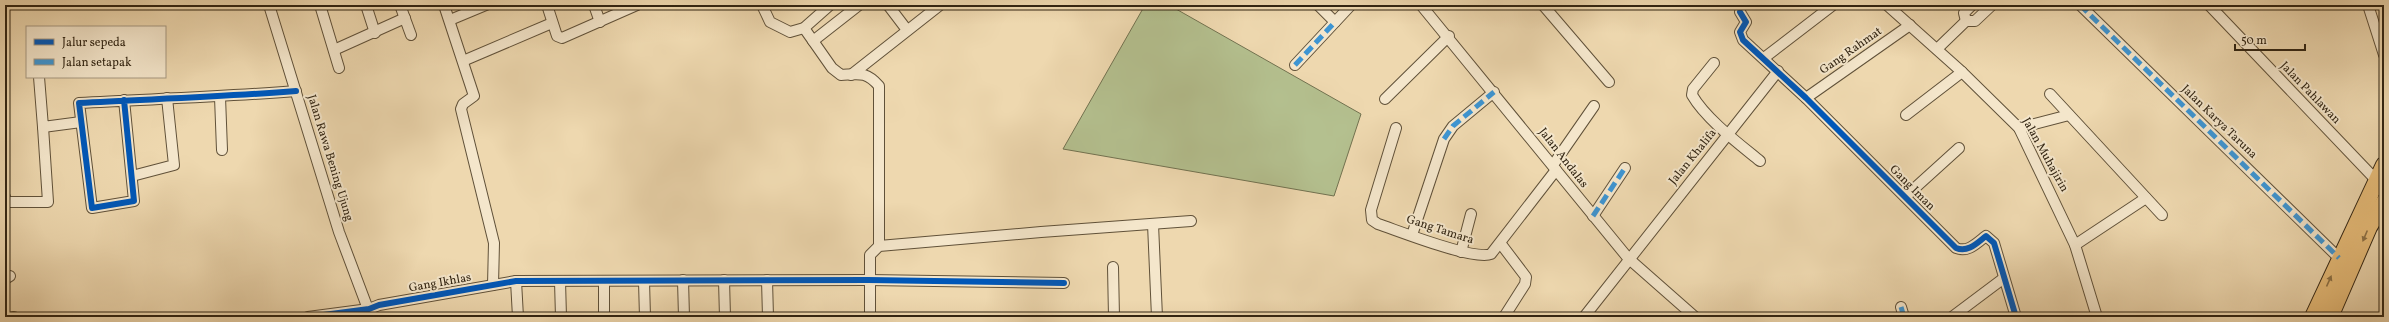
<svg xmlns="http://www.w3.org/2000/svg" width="2389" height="322" font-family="Vollkorn,serif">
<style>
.green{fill:#b4c08f;stroke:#727250}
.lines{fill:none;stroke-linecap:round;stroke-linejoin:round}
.minor-casing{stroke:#605139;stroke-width:12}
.primary-casing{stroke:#312412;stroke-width:18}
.minor{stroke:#f4e6cb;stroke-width:10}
.primary{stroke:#e7bc78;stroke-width:16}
.quiet{stroke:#3d95d3;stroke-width:5;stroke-dasharray:10 5;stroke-linecap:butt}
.cycleway-casing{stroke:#f4e6cb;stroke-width:8}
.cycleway{stroke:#0057b8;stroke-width:6}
.oneway{fill:#8c7045}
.labels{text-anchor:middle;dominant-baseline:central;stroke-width:4;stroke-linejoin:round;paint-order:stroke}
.street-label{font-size:12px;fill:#312412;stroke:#f4e6cb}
</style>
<rect width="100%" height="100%" fill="#eed8af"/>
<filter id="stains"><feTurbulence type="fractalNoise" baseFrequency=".005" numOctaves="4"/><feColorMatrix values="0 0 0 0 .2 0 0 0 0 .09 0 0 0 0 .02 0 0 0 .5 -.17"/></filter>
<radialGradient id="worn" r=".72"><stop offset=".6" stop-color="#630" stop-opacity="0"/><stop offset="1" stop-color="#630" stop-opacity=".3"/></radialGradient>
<polygon class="green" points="1145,5 1169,5 1361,114 1334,196 1063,149"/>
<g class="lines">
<defs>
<g id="minor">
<polyline points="269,5 339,232 371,317"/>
<polyline points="320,5 339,68"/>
<polyline points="366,5 375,33"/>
<polyline points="400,5 411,35"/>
<polyline points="444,5 474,96 463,104 461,109 494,243 493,285"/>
<polyline points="547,5 557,36 562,38 637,5"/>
<polyline points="594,5 600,22"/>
<polyline points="762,5 770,22 790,32 804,28 830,5"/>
<polyline points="888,5 907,30"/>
<polyline points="1318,5 1335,22"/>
<polyline points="1421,5 1628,258 1695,317"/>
<polyline points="1543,5 1609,82"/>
<polyline points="1887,5 1962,72 2019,128 2075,245 2097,317"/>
<polyline points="2080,5 2339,258"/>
<polyline points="2209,5 2377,181"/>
<polyline points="2368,5 2384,55"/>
<path d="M1740 12 1746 22 1740 32 1743 40 1806 98 1956 248C1968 253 1977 243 1986 236L1994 243 2016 317"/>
<polyline points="450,20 486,5"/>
<polyline points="1966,21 1975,21 1992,5"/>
<polyline points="1966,21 1964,13 1972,5"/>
<path d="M804 28 832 68 841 75C859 74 866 71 879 86V246"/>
<polyline points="813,41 859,5"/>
<polyline points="1937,49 1966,21"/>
<polyline points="334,50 405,18"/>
<polyline points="1764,58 1833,5"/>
<polyline points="463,61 552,23"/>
<path d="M1714 63 1693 89 1692 95C1706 119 1738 143 1760 161"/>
<polyline points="1295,65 1351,5"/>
<polyline points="851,75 940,5"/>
<polyline points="39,77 43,127 81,122"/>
<polyline points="2050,94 2162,215"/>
<polyline points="220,97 222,150"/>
<polyline points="1806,98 1910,25"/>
<polyline points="1385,99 1449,36"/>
<path d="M124 100 134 201 92 208 79 103C151 99 223 97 296 91"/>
<polyline points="1906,115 1962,72"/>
<path d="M1396 128 1371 210 1372 220 1378 224C1399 231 1474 261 1491 254L1556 170"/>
<polyline points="2019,128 2069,115"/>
<polyline points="1553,165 1594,106"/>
<polyline points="132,176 174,165 167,98"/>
<polyline points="1906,196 1959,148"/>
<polyline points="5,197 5,202 48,202 43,127"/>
<polyline points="1593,216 1625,168"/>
<polyline points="1153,224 1157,317"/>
<polyline points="1412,235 1444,139 1453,126 1494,92"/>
<polyline points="1501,244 1526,277 1525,284 1504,317"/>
<polyline points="2075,245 2146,198"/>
<polyline points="1461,252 1471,214"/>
<polyline points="1113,267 1114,317"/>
<polyline points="5,279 10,276"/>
<polyline points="683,280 684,317"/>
<polyline points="724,280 725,317"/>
<polyline points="767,280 768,317"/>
<polyline points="516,281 518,317"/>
<polyline points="560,281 561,317"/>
<polyline points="604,281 604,317"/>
<polyline points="644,281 645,317"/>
<polyline points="1901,307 1904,317"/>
<polyline points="13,317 14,317"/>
<polyline points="308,317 369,309 379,305 516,281 868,280 1064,283"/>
<polyline points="870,317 870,255 879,246 1041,232 1191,221"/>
<polyline points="1584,317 1778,71"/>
<polyline points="1952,317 2004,278"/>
</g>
<g id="primary">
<polyline points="2313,317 2384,165"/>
<polyline points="2330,317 2369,227 2384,202"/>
</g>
</defs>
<use href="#minor" class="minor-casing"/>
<use href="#primary" class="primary-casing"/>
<use href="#minor" class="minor"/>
<use href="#primary" class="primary"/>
<g class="quiet">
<polyline points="2080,5 2339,258"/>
<polyline points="1295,65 1335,22"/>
<polyline points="1444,139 1453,126 1494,92"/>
<polyline points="1593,216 1625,168"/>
<polyline points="1901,307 1904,317"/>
</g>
<defs>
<g id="cycleway">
<path d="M1740 12 1746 22 1740 32 1743 40 1806 98 1956 248C1968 253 1977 243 1986 236L1994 243 2016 317"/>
<path d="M124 100 134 201 92 208 79 103C151 99 223 97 296 91"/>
<polyline points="308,317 369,309 379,305 516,281 868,280 1064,283"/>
</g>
</defs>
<use href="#cycleway" class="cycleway-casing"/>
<use href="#cycleway" class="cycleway"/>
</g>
<defs><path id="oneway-solid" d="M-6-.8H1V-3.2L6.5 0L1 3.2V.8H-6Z"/></defs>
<g class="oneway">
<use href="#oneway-solid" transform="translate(2365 236) rotate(113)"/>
<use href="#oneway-solid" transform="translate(2329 281) rotate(-66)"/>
</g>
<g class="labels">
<g class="street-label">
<text transform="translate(1851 51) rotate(-35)">Gang Rahmat</text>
<text transform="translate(2310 93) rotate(46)">Jalan Pahlawan</text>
<text transform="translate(2219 122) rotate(44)">Jalan Karya Taruna</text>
<text transform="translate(2045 155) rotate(61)">Jalan Muhajirin</text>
<text transform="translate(1693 157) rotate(-51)">Jalan Khalifa</text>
<text transform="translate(330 158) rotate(73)">Jalan Rawa Bening Ujung</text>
<text transform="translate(1563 158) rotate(52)">Jalan Andalas</text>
<text transform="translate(1912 188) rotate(45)">Gang Iman</text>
<text transform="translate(1440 230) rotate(18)">Gang Tamara</text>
<text transform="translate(440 283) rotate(-10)">Gang Ikhlas</text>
</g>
</g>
<rect width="2389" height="322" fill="none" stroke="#eed8af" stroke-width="20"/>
<rect x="6" y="6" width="2377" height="310" fill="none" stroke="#312412" stroke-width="2"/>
<rect x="10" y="10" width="2369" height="302" fill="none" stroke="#312412"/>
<rect x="26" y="26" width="140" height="52" fill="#f4e6cb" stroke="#a69881"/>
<rect x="34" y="39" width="20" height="6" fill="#0057b8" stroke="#a69881"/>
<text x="62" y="46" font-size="12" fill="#312412">Jalur sepeda</text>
<rect x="34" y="59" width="20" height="6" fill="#3d95d3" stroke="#a69881"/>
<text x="62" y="66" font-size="12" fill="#312412">Jalan setapak</text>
<path d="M2235 44v6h70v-6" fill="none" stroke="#312412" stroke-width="2"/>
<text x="2241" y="44" font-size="12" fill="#312412" stroke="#f4e6cb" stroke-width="3" paint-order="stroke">50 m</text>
<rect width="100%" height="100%" filter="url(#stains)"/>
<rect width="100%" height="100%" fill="url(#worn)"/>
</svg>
